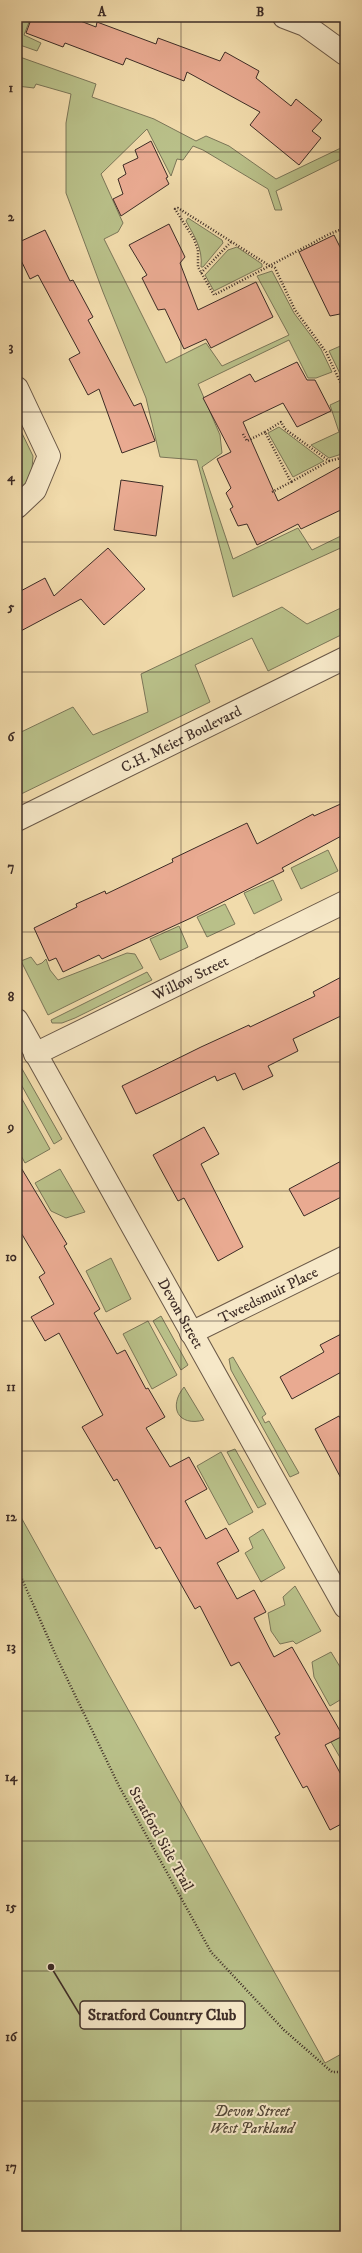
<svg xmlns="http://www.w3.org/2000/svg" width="362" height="2253" font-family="'IM FELL DW Pica',serif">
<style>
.green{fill:#b9c089;stroke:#7b7658}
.building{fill:#e9aa91;stroke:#3d2c26}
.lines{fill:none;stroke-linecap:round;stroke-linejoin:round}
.minor-casing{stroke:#6a5847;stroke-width:24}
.tertiary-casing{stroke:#6a5847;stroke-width:24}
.path{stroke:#3d2c26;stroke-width:2.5;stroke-dasharray:1 2;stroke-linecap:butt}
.minor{stroke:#f6e8c8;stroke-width:22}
.tertiary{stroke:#f6e8c8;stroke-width:22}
.grid{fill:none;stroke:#3d2c26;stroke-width:1;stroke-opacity:0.55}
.labels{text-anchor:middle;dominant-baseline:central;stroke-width:4;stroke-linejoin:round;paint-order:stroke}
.street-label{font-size:15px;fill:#3d2c26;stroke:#f6e8c8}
.park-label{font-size:15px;font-style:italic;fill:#564a3a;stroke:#f6e8c8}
.leader{fill:none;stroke:#3d2c26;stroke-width:1.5}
.callout-dot{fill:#3d2c26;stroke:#f6e8c8;stroke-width:1.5}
.callout{fill:#f6e8c8;stroke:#3d2c26;stroke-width:1.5}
.callout-label{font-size:16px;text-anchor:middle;font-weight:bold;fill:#3d2c26}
.neatline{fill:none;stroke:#3d2c26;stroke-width:1.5}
.grid-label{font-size:13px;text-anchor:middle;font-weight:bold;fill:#3d2c26}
</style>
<rect width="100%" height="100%" fill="#f1dbab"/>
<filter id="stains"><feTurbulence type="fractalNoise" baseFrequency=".005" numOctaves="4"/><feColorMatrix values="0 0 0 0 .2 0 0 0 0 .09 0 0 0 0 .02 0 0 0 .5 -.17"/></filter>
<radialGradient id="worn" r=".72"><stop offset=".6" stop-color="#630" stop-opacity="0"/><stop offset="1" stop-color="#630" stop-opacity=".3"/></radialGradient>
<g class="green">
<polygon points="17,17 31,17 24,35 41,43 37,51 17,44"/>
<polygon points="17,56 96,84 92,97 154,119 196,141 206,136 229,146 276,179 345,146 345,157 276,191 282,210 275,210 268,189 203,150 193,146 183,160 177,159 171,176 147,129 101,174 123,223 118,232 104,239 166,363 206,343 222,366 289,335 257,276 272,271 294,313 321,349 332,372 316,378 308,378 289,340 198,384 220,435 222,453 202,467 233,559 298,528 312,550 345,534 345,546 233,597 197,460 160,457 146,398 103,292 66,193 66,123 71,94 36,84 34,88 17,86"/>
<path d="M188 218 222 240 223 243 203 267H201C203 248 194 236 186 221Z"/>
<polygon points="237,247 262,264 262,267 214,291 205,275 228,250"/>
<polygon points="345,344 345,384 329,351"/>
<polygon points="345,398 345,453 329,458 311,445 339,432 330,405"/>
<polygon points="17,423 33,456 31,482 17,497"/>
<polygon points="279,427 324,461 293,477 268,433"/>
<polygon points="345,606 345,633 268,671 252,638 195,665 210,702 17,796 17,734 73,707 93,735 148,712 141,674 282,607 307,624"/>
<polygon points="328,850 338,871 301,889 291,868"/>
<polygon points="273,880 282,900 254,914 244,893"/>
<polygon points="225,904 235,924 207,937 197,917"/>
<polygon points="179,926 188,947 160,960 150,939"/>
<polygon points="127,953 135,954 143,968 48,1015 21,961 31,957 37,965 42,963 46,959 50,970 58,980"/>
<polygon points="147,972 152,980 75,1018 62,1023 52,1023 51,1020"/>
<polygon points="17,1060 62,1139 54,1144 17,1077"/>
<polygon points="17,1090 50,1149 25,1163 17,1148"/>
<polygon points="60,1169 85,1212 66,1218 51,1211 35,1183"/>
<polygon points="111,1258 131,1299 106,1312 86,1271"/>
<polygon points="161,1316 188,1365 181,1370 153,1321"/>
<polygon points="148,1321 177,1375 152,1389 123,1334"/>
<polygon points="233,1357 266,1414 262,1417 265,1423 269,1421 299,1473 290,1477 231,1370 229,1359"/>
<path d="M184 1387 204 1420C178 1427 168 1407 184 1387Z"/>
<polygon points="235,1449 266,1504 258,1508 227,1452"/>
<polygon points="221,1452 253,1512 229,1525 197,1466"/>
<polygon points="17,1510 325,2063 345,2052 345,2236 17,2236"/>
<polygon points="263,1529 285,1568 261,1582 245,1553 253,1548 249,1538"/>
<polygon points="295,1586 321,1631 296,1644 293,1641 280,1644 271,1631 268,1613 285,1605 283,1597"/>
<polygon points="331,1652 345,1675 345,1697 330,1706 314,1677 312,1662"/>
<polygon points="345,1734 345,1766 331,1742"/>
</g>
<g class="building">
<polygon points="32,17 70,17 96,27 97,22 156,44 158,38 220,61 225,52 259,71 256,78 291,106 296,99 322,120 312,131 321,138 299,165 250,125 260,112 187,72 184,81 126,58 123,65 65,43 63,47 26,33"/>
<polygon points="151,141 168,177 166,178 169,184 121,216 113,199 123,194 118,179 126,174 123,165 138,158 135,150"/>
<polygon points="169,224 185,257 180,263 198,310 256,282 273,317 211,348 206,339 184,349 165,309 158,310 142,278 147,275 129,245"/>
<polygon points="45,230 70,281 73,280 93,317 88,320 134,406 141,403 155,441 122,453 99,389 88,395 69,359 80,353 38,275 30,279 17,252 17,243"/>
<polygon points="334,235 345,257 345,313 330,316 299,252"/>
<polygon points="297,362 307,380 315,380 331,411 297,427 283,403 243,422 278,501 345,464 345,508 301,529 298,524 257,545 247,524 238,526 230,509 233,507 226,493 231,488 217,459 231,452 203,398 250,374 255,382"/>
<polygon points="121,480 163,486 156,536 114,530"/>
<polygon points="108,548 145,589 104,625 81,599 17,633 17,593 45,578 54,596"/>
<polygon points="345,802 345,834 282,868 284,871 191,918 102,959 99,955 63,972 56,958 49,961 34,928 77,907 76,904 105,891 106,894 173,862 172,859 247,823 257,844 313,814 314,816"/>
<polygon points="345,975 345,1014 293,1039 298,1051 268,1066 273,1076 243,1090 235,1073 217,1081 215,1076 136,1114 122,1086 201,1047 249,1025 250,1027 315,996 313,992"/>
<polygon points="204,1127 219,1154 201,1164 243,1247 218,1261 184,1198 178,1201 153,1155"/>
<polygon points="345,1159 345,1195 304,1216 289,1189"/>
<polygon points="17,1161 67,1244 64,1246 100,1309 94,1313 117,1354 125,1350 146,1389 148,1388 165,1417 146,1428 170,1467 189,1457 207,1489 185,1501 206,1539 226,1528 239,1551 217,1563 237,1599 254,1590 266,1612 254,1618 274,1657 292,1647 343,1736 325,1745 345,1782 345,1822 330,1830 307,1786 303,1788 275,1737 280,1734 239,1662 231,1666 200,1606 195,1609 160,1547 156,1549 117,1479 114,1481 82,1427 103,1415 59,1333 45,1341 31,1317 54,1304 39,1277 45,1273 17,1226"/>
<polygon points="345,1332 345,1370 292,1399 280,1377 324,1352 320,1345"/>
<polygon points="339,1416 345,1428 345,1486 315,1429"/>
</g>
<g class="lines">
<defs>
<g id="minor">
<polyline points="284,17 305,25 345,54"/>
<polyline points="17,388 49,456 35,490 17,507"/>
<path id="s1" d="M35 1054 345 902"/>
<path id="s2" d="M191 1333 345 1257"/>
</g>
<g id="tertiary">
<path id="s3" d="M17 820 345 658"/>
<path id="s4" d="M17 1020 345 1607"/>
</g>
</defs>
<use href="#minor" class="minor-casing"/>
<use href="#tertiary" class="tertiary-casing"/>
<g class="path">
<path d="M345 229C331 231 316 242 303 248 273 264 243 280 214 295L198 267V250L194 239 175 209 178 208 270 266 275 268 295 310 326 352 345 392"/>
<polyline points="201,273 232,241"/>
<polyline points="265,432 281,422 285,429 329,461 291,482"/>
<polyline points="243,434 247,441 265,432 291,482 272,492"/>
<polyline points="329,461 345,457"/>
<polyline points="17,1568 58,1660 119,1786 211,1952 284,2030 332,2072 345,2072"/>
</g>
<use href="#minor" class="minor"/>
<use href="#tertiary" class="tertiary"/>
</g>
<path class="grid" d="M181 17V2236M17 152H345M17 282H345M17 412H345M17 542H345M17 672H345M17 802H345M17 932H345M17 1062H345M17 1191H345M17 1321H345M17 1451H345M17 1581H345M17 1711H345M17 1841H345M17 1971H345M17 2101H345"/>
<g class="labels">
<g class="street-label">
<text stroke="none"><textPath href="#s3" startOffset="183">C.H. Meier Boulevard</textPath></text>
<text stroke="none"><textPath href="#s1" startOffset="173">Willow Street</textPath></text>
<text stroke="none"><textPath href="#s2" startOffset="86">Tweedsmuir Place</textPath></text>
<text stroke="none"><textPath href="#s4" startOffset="336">Devon Street</textPath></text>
<text transform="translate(161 1839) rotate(61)">Stratford Side Trail</text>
</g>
<g class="park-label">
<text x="252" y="2111">Devon Street<tspan x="252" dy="17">West Parkland</tspan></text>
</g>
</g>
<path class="leader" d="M51 1967L80 2015"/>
<circle class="callout-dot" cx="51" cy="1967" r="4"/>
<rect class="callout" x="80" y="2001" width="165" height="28" rx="4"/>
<g class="callout-label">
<text x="162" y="2020">Stratford Country Club</text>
</g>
<rect width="362" height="2253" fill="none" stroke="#f1dbab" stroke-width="44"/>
<rect x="22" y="22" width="318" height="2209" class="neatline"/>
<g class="grid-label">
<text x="102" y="16">A</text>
<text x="260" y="16">B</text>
<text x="11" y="92">1</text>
<text x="11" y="221">2</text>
<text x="11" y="351">3</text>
<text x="11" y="481">4</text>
<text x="11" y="611">5</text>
<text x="11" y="741">6</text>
<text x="11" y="871">7</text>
<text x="11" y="1001">8</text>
<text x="11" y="1131">9</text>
<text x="11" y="1261">10</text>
<text x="11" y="1391">11</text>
<text x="11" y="1521">12</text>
<text x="11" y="1651">13</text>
<text x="11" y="1781">14</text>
<text x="11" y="1911">15</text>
<text x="11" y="2041">16</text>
<text x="11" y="2171">17</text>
</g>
<rect width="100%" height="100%" filter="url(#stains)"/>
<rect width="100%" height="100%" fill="url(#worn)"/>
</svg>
